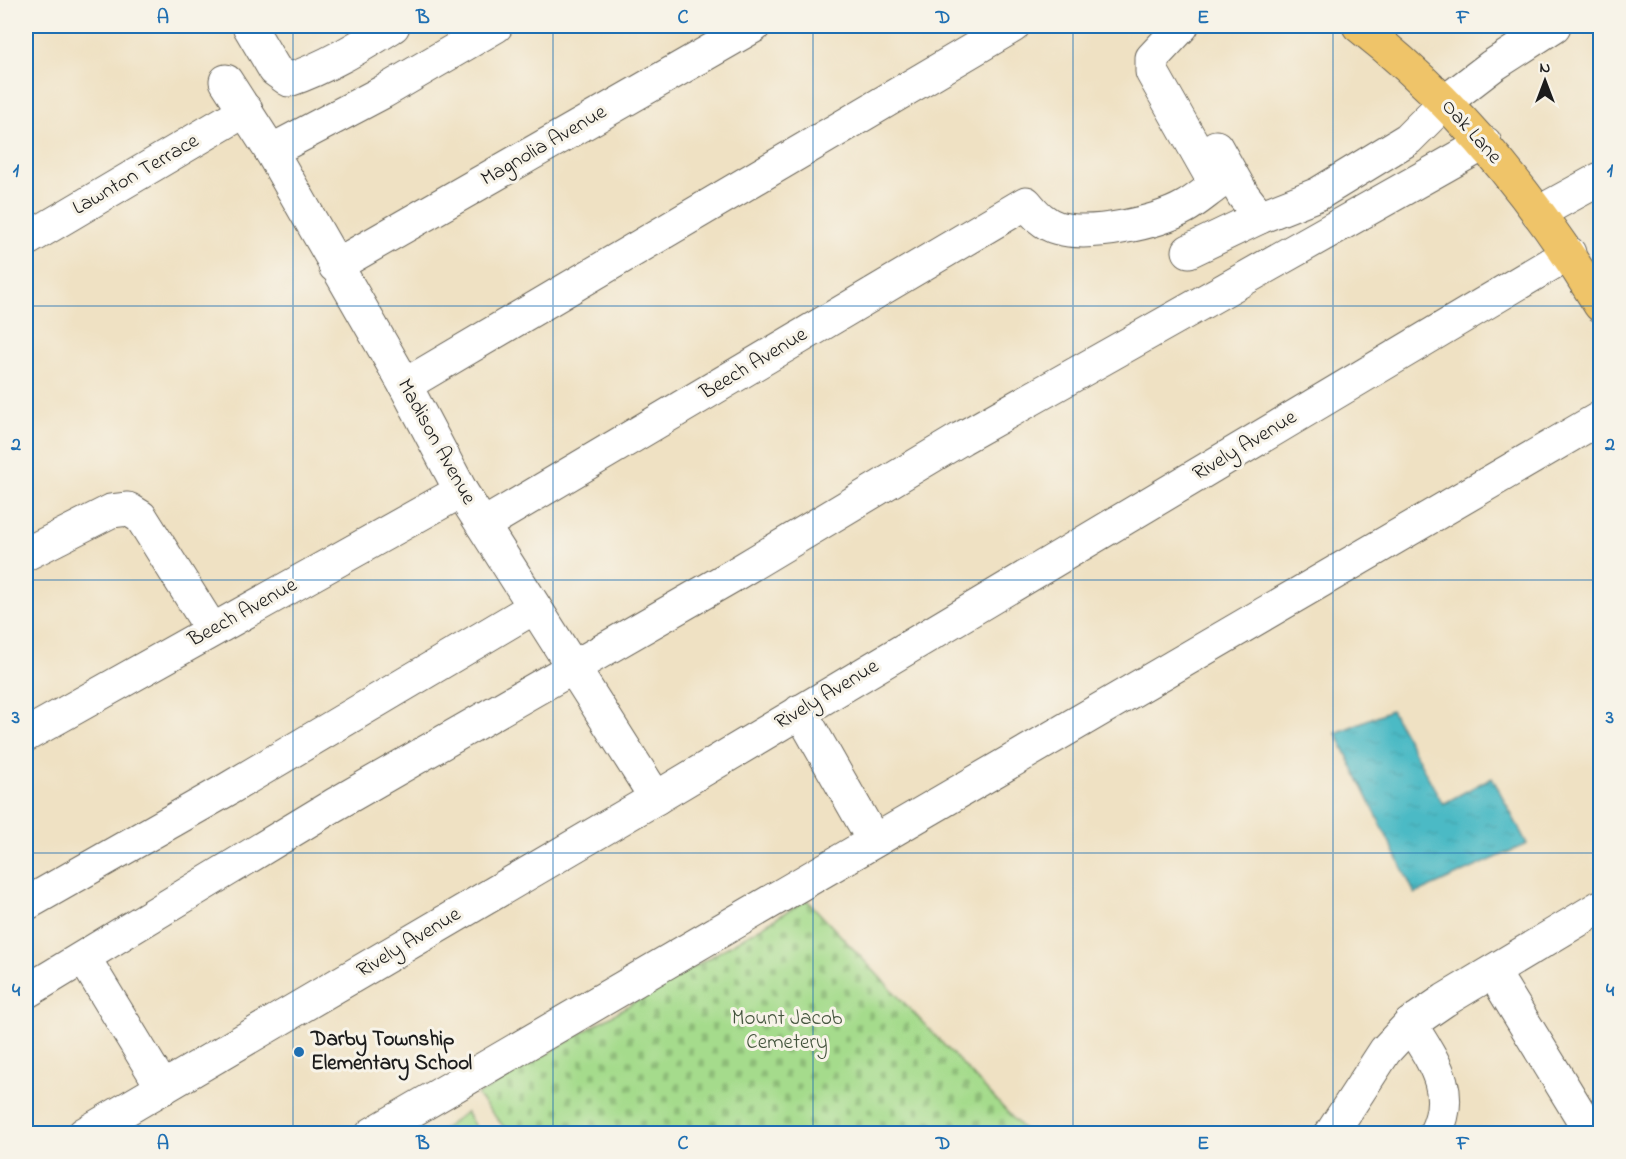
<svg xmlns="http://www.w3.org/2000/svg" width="1626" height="1159" font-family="'Indie Flower',sans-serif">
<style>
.cemetery{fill:url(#cemetery-stones);stroke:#607c54;stroke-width:1.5}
.pitch{fill:#a5db8c;stroke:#607c54;stroke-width:1.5}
.water{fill:url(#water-ripples);stroke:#346b70;stroke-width:1.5}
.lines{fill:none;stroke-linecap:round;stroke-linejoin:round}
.minor-casing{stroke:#666156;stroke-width:35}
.major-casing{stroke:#666156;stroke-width:35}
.minor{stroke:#fff;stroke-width:33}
.major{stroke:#efc469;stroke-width:33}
.grid{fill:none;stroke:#1f6fb2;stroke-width:1.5;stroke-opacity:0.55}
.poi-dot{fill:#1f6fb2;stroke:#f7f3e8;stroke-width:2}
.labels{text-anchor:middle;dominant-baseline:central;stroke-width:6;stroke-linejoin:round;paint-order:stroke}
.street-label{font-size:21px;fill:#1c1c1c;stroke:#f7f3e8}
.park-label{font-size:21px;fill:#45553e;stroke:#f7f3e8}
.poi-label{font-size:21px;font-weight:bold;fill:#1c1c1c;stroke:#f7f3e8;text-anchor:start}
.neatline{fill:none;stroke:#1f6fb2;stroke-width:2}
.grid-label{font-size:20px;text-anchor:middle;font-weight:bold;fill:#1f6fb2}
</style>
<defs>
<pattern id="cemetery-stones" width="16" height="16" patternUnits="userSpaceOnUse" patternTransform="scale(1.5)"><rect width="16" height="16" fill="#a5db8c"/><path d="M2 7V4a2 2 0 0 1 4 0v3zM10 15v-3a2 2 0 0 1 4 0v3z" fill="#8dbb78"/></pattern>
<pattern id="water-ripples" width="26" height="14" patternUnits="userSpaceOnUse" patternTransform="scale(1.5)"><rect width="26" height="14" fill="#4cbac5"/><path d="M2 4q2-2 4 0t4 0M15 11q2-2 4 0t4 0" fill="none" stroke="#429fa9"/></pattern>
</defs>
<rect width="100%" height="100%" fill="#f7f3e8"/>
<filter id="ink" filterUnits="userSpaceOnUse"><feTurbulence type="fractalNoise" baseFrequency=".0167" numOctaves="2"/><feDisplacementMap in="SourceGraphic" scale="12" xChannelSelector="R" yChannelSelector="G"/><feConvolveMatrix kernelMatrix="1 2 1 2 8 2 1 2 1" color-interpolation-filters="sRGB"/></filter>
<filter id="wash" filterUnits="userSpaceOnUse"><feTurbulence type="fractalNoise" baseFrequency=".008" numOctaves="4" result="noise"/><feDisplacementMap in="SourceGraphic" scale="24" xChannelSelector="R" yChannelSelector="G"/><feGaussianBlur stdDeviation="1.35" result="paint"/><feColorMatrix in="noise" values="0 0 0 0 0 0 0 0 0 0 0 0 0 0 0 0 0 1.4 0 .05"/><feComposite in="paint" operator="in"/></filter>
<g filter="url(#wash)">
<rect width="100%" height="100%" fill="#efe1c3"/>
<polygon class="cemetery" points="807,900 1027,1133 509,1133 477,1095"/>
<polygon class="pitch" points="466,1112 479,1133 438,1133"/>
<polygon class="water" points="1391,710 1443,804 1492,777 1527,844 1415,894 1336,733"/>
</g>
<g filter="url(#ink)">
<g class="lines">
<defs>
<g id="minor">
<path d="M249 26 275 70 289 80C327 67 359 47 393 26"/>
<polyline points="226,81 271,151 405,385 461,491 656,798"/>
<polyline points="1216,147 1243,195 1260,217"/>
<polyline points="271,151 383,92 496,26"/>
<polyline points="1538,213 1600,179"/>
<polyline points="26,240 246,110"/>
<polyline points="1189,251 1260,217 1318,194 1408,139 1445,102 1492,66 1554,26"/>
<polyline points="335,266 754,26"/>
<polyline points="405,385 1013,26"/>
<path d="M483 525 1026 203C1035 214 1044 224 1058 228 1090 237 1157 223 1185 207 1196 201 1206 192 1216 185L1152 72V58L1182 26"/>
<polyline points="26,554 111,511 128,509 141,517 212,630"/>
<polyline points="800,711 874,841"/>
<polyline points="26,735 461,491"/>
<polyline points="26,904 228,789 533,608"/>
<polyline points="84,958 163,1088"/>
<polyline points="1493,972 1592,1134"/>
<polyline points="26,992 334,805 732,576 962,438 1485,143"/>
<path d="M1410 1024C1433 1061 1457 1091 1435 1134"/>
<polyline points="84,1134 656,798 1569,253"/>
<polyline points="372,1134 1600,418"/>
<polyline points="1331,1134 1385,1051 1410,1024 1445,1000 1600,907"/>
</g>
<path id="major" d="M1359 26C1457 102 1536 200 1600 305"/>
</defs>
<use href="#minor" class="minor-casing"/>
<use href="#major" class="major-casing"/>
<use href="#minor" class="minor"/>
<use href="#major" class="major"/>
</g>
</g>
<path class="grid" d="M293 26V1134M553 26V1134M813 26V1134M1073 26V1134M1333 26V1134M26 306H1600M26 580H1600M26 853H1600"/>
<circle class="poi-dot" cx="299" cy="1052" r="6"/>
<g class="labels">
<g class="street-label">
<text transform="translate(1471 132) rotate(48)">Oak Lane</text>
<text transform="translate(544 146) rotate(-30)">Magnolia Avenue</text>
<text transform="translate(136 175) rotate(-30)">Lawnton Terrace</text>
<text transform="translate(754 364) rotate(-31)">Beech Avenue</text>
<text transform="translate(436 442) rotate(61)">Madison Avenue</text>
<text transform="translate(1245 446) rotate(-31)">Rively Avenue</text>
<text transform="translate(243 613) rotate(-29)">Beech Avenue</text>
<text transform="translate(827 695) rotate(-31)">Rively Avenue</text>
<text transform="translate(409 943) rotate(-31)">Rively Avenue</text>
</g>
<g class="park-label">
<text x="787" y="1019">Mount Jacob<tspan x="787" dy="24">Cemetery</tspan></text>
</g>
<g class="poi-label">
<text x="311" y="1040">Darby Township<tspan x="311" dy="24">Elementary School</tspan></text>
</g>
</g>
<rect width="1626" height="1159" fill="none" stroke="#f7f3e8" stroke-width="66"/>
<g transform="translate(1545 81)" stroke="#f7f3e8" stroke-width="4.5" paint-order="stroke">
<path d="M0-4.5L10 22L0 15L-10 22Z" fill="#1c1c1c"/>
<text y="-9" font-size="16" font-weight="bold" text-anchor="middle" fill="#1c1c1c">N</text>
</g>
<rect x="33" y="33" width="1560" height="1093" class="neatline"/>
<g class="grid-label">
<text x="163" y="23">A</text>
<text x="423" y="23">B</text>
<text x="683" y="23">C</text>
<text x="943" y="23">D</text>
<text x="1203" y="23">E</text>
<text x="1463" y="23">F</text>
<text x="16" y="176">1</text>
<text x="1610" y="176">1</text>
<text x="16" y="450">2</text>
<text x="1610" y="450">2</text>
<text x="16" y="723">3</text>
<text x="1610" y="723">3</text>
<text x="16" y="996">4</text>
<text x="1610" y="996">4</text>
<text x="163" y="1149">A</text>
<text x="423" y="1149">B</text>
<text x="683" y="1149">C</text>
<text x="943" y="1149">D</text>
<text x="1203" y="1149">E</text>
<text x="1463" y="1149">F</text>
</g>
</svg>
